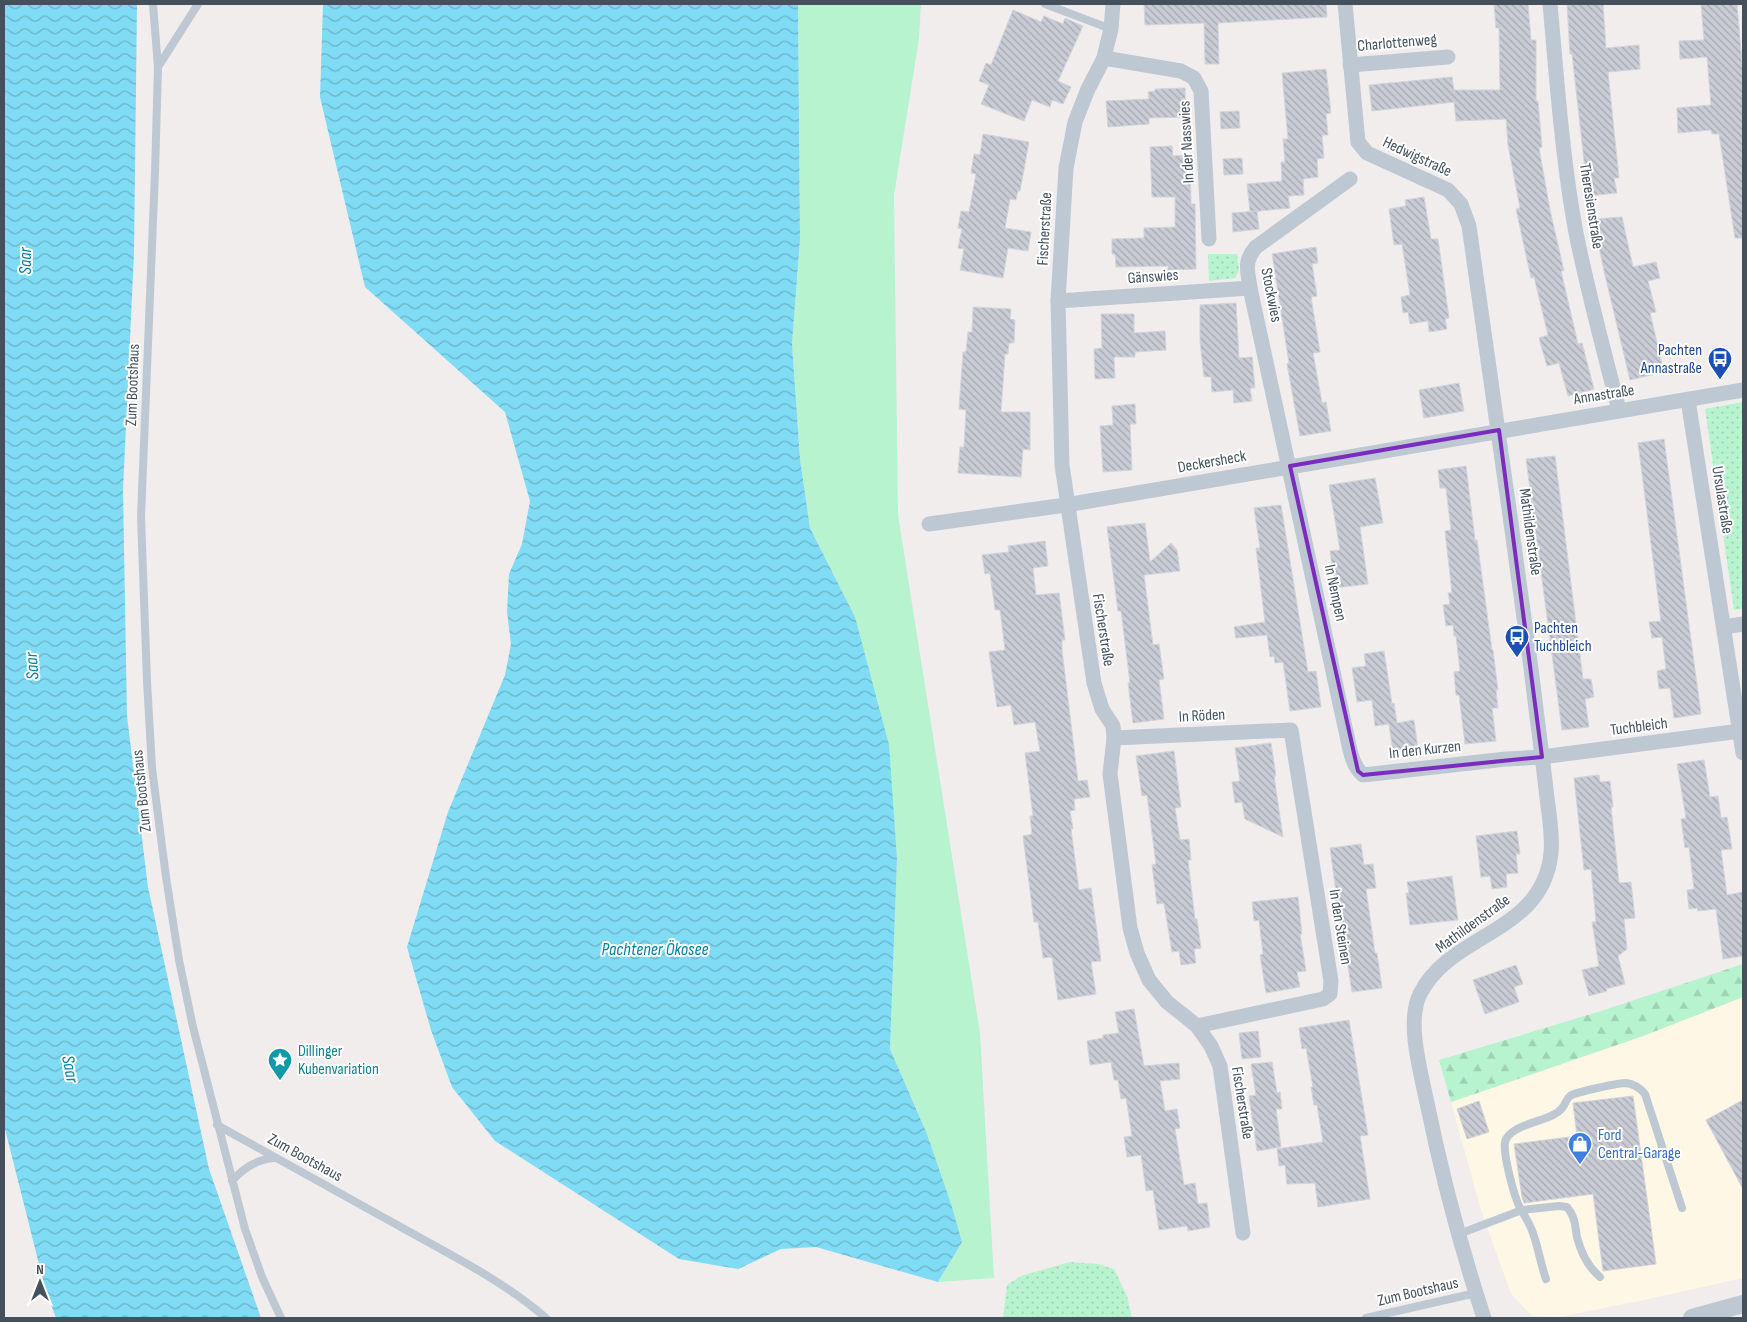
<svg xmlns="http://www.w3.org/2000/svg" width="1747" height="1322" font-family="'Sofia Sans Condensed',sans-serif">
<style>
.commercial{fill:#fef7e5}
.green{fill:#b7f3cf}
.forest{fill:url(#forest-firs)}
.park{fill:url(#park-dots)}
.water{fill:url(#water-waves)}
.building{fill:url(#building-back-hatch);stroke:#d1d4da}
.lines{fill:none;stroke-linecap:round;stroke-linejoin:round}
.service{stroke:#bdc8d2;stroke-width:8}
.minor{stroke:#bdc8d2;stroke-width:15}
.tertiary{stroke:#bdc8d2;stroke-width:18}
.marked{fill:none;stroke:#7b2cbf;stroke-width:4;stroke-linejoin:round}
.labels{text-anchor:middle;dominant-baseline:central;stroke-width:4;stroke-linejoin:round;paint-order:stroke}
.street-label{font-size:16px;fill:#44515d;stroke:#fff}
.transit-label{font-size:16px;fill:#164399;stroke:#fff;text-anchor:end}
.culture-label{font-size:16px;fill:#0d838f;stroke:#fff;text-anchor:start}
.shop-label{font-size:16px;fill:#366cbe;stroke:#fff;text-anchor:start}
.water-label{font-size:18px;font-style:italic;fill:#0280a4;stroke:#fff}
</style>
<defs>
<pattern id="forest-firs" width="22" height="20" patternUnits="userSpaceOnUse" patternTransform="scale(1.25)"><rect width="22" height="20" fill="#b7f3cf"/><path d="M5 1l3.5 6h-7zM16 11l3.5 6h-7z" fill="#9fd2b4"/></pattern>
<pattern id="park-dots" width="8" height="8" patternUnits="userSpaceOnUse" patternTransform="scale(1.25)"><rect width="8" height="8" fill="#b7f3cf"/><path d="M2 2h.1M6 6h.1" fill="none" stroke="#9fd2b4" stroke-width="1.8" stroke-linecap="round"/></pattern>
<pattern id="water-waves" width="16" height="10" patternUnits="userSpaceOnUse" patternTransform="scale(1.25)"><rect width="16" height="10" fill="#80dbf4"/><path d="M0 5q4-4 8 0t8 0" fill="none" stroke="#6ab4c9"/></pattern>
<pattern id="building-back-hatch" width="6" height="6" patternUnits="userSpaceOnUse" patternTransform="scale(1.25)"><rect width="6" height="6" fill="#c9ccd4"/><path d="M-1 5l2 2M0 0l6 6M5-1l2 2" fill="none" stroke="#a5a8af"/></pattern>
</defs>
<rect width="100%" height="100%" fill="#f1eded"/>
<polygon class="commercial" points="1743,997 1743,1278 1644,1300 1559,1317 1532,1316 1511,1294 1481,1210 1451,1102 1643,1036"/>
<polygon class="green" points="798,4 921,4 919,39 894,195 898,515 980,1033 994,1278 938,1282 962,1242 927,1134 890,1049 897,859 855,617 810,528 800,459 792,344 800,239"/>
<polygon class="forest" points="1743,964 1743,997 1643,1036 1451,1102 1439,1060 1604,1010"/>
<g class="park">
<polygon points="1208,254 1237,254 1239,270 1235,278 1209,281"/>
<polygon points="1743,402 1743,609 1734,610 1705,409"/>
<polygon points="1070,1262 1098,1264 1114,1269 1127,1296 1132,1318 1003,1318 1007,1285 1021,1276"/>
</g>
<g class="water">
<polygon points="4,4 137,4 134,253 123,490 127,716 148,887 209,1169 261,1318 56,1318 45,1288 4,1125"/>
<polygon points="323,4 798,4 800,239 792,344 800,459 810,528 855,617 889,745 897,859 890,1049 927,1134 951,1204 962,1242 938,1282 816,1247 781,1249 738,1269 679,1259 495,1141 452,1087 431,1030 407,947 448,812 505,675 511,644 507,612 509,574 522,544 530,501 505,412 365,287 320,97"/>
</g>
<g class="building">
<polygon points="1144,4 1326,4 1327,17 1218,23 1219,64 1205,64 1204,23 1145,25"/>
<polygon points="1494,4 1528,4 1531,40 1536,40 1536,101 1538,101 1542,147 1539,148 1550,210 1564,271 1561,271 1578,344 1582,343 1594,389 1568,396 1559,363 1547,366 1539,338 1548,335 1534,277 1531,278 1516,209 1520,208 1508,145 1506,119 1456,121 1454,102 1372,111 1369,85 1452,77 1454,90 1500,90 1499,28 1496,28"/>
<polygon points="1567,4 1603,4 1606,48 1639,45 1640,69 1608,72 1619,178 1614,178 1617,193 1588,196 1572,54 1570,54"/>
<polygon points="1701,4 1737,4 1743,75 1743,238 1735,238 1719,134 1712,134 1711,130 1678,133 1677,108 1711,105 1707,57 1680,59 1679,41 1704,40"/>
<polygon points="1013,10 1041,22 1044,16 1063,24 1065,18 1083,26 1058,81 1071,87 1063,104 1052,100 1050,107 1032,100 1024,121 981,104 989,85 979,81 986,63 991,65"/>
<polygon points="1326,69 1331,113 1326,114 1328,135 1322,135 1324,158 1317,159 1318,177 1303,179 1304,195 1288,196 1290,208 1250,212 1247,184 1282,181 1281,162 1285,162 1283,139 1288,139 1282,73"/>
<polygon points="1185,88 1186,117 1149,118 1149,124 1108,127 1106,101 1149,99 1148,92 1155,91 1155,89"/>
<polygon points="1239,111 1240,128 1221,129 1220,112"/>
<polygon points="983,134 1029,142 1020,191 1018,191 1016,200 1010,199 1005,228 1031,232 1028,251 1008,248 1003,278 960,270 964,249 958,248 962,229 958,228 961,211 969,212 976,174 971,173 974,154 980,155"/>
<polygon points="1172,146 1173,156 1190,155 1191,204 1195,204 1196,269 1168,270 1168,266 1116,267 1115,254 1112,254 1112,239 1144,238 1144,228 1175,227 1175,197 1152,197 1150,147"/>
<polygon points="1242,158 1243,174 1224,175 1223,159"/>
<polygon points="1424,197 1431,239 1438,239 1449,318 1445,319 1447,329 1429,332 1428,321 1410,324 1408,312 1403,313 1401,297 1410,295 1402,244 1394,245 1389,209 1406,206 1405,200"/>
<polygon points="1257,211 1259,229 1233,232 1232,213"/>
<polygon points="1622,217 1633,267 1656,262 1660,278 1648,281 1656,312 1650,313 1664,372 1630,380 1605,275 1593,219"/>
<polygon points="1316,247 1318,263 1312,264 1317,296 1311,297 1320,352 1313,353 1322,403 1326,402 1331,431 1300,436 1287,364 1289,363 1272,254"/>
<polygon points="1236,303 1239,358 1252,357 1255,388 1250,388 1252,401 1234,403 1233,390 1212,392 1211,377 1204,377 1200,342 1200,305"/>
<polygon points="973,307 1011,309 1010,319 1015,320 1014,343 1009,343 1008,354 1005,354 1001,412 1030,412 1030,450 1023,449 1021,477 958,473 960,447 964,447 966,410 959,409 963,352 966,352 968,332 972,332"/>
<polygon points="1101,314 1134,314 1134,333 1165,331 1166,350 1135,352 1135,357 1114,357 1115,378 1095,379 1094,349 1102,348"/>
<polygon points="1459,383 1464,411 1424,418 1419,390"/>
<polygon points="1135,404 1136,424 1130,424 1132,470 1103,472 1100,426 1113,425 1112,406"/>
<polygon points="1664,439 1701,714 1674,718 1670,688 1659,689 1657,671 1666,669 1662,637 1652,638 1649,622 1661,621 1638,443"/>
<polygon points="1555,456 1583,679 1591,679 1594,697 1585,699 1589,727 1562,730 1526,459"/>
<polygon points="1466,466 1475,540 1477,540 1492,650 1493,650 1498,690 1496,690 1498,708 1492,708 1496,741 1465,744 1459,695 1456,695 1454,672 1460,671 1456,636 1454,636 1453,625 1446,626 1443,605 1450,604 1448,593 1452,593 1445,531 1451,530 1446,488 1440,488 1438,470"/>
<polygon points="1375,478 1383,523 1360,527 1368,584 1335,588 1330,551 1340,550 1329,485"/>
<polygon points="1281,505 1308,672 1316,671 1321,707 1290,711 1283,662 1275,663 1274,656 1270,657 1267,635 1236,638 1234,627 1265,622 1256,548 1260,548 1254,508"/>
<polygon points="1145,523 1150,562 1171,543 1177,550 1180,571 1144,575 1153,645 1159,644 1164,679 1159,680 1164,719 1133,723 1128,683 1130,683 1121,611 1118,611 1107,527"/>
<polygon points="1045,541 1048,566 1033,568 1036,595 1059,593 1065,640 1062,640 1062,650 1078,781 1087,780 1090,797 1074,799 1075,810 1070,811 1073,829 1071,829 1079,890 1091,888 1101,961 1091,962 1096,994 1058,1000 1052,957 1043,958 1038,922 1034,922 1023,836 1032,834 1030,816 1033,816 1025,753 1040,751 1035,722 1014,725 1011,705 997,707 989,652 1005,650 1000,610 995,610 990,573 985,574 982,555 1009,552 1008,546"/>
<polygon points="1384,651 1392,704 1394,703 1397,723 1414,720 1418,749 1393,753 1389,724 1375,726 1372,700 1357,702 1352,668 1366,666 1364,654"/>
<polygon points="1271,743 1276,776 1274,776 1283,837 1245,819 1242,802 1235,803 1232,782 1240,781 1235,748"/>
<polygon points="1174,751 1181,807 1175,808 1180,840 1189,839 1191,860 1188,860 1195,919 1197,919 1201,948 1194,949 1196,963 1181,965 1179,951 1172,952 1164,903 1157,904 1152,865 1156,864 1147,795 1142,796 1136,756"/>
<polygon points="1704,760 1710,797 1718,796 1721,818 1727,817 1732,849 1721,850 1727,895 1743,892 1743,956 1723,959 1716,909 1698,911 1697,908 1689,909 1687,890 1694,889 1689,847 1685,848 1681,819 1686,818 1677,764"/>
<polygon points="1599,775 1600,782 1610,781 1613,807 1611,807 1619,883 1631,882 1635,918 1624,919 1627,949 1618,956 1625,984 1606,989 1607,991 1589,996 1582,970 1599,966 1592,922 1596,922 1591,869 1584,870 1574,778"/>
<polygon points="1517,831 1520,854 1516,854 1518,873 1506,874 1507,887 1492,889 1490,876 1481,877 1476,836"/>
<polygon points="1361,844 1364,865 1373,864 1376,888 1366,889 1375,953 1377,953 1382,988 1352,992 1343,935 1338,935 1334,899 1337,899 1330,848"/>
<polygon points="1452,876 1458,920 1410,925 1406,893 1409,893 1407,882"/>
<polygon points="1298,897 1302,934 1300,934 1306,971 1297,972 1300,987 1266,993 1260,955 1263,954 1259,920 1254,921 1252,902"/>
<polygon points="1516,965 1523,984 1514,987 1519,1002 1485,1014 1473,980"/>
<polygon points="1134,1009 1144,1066 1179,1063 1180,1079 1160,1081 1165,1111 1177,1109 1180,1128 1175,1129 1184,1185 1195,1183 1198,1204 1207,1203 1210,1227 1188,1231 1187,1226 1159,1230 1153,1190 1146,1191 1141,1155 1127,1157 1124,1137 1132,1136 1126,1098 1121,1099 1118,1080 1114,1080 1111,1062 1090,1065 1087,1041 1103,1038 1103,1035 1119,1033 1115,1012"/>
<polygon points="1349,1020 1368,1135 1360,1136 1370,1199 1318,1207 1315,1183 1287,1184 1285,1165 1279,1166 1277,1149 1323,1142 1317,1105 1314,1105 1311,1087 1313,1087 1306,1048 1302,1049 1299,1028"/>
<polygon points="1258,1031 1261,1057 1242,1059 1239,1033"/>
<polygon points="1272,1062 1277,1093 1280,1092 1282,1109 1276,1109 1281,1147 1257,1151 1249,1096 1256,1095 1251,1064"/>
<polygon points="1633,1096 1656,1264 1603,1271 1593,1194 1524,1203 1522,1197 1514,1144 1577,1136 1573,1103"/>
<polygon points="1743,1100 1743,1189 1706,1120"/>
<polygon points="1479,1101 1489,1132 1467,1139 1457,1109"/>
</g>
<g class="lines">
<g class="service">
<polyline points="153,4 158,67 155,172 141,517 147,681 152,768 166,877 179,960 193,1027 245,1229 262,1277 281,1318"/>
<polyline points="1045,4 1111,29"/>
<polyline points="158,67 198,4"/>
<path d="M217 1125C281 1160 344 1196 408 1231 455 1257 506 1283 546 1318"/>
<path d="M232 1181C243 1168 258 1159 275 1158"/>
<path d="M1459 1234 1522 1210 1559 1206 1567 1207C1575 1216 1575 1225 1577 1237 1581 1253 1587 1266 1600 1277"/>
<path d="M1546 1279C1540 1263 1538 1244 1531 1228 1528 1221 1524 1215 1520 1208 1514 1196 1503 1155 1505 1142 1509 1126 1540 1122 1553 1115 1566 1109 1564 1101 1570 1096 1576 1092 1618 1083 1626 1083 1635 1084 1640 1088 1645 1094L1682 1208"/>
<polyline points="1366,1318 1476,1293"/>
</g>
<g class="minor">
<polyline points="1113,4 1111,29 1107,45 1104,58 1088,89 1075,122 1066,168 1058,301 1062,465 1094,683 1102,709 1113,726 1114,738 1110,774 1130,928 1137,953 1149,980 1167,1002 1197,1026 1211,1046 1220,1066 1243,1233"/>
<path d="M1345 4 1358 142 1367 153 1448 190 1461 204 1469 226C1490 370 1510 516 1530 661 1535 703 1541 746 1546 789 1548 810 1553 832 1551 853 1543 934 1451 932 1420 994 1406 1022 1421 1073 1427 1103 1442 1176 1461 1248 1484 1318"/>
<path d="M1550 4C1557 80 1562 158 1576 233 1588 293 1604 351 1619 410"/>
<polyline points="1104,58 1181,71 1194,78 1201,91 1209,239"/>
<polyline points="1350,65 1448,57"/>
<path d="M1350 179 1256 247C1243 262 1248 271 1250 288L1345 727C1349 742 1350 764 1363 775L1506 759 1542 757 1740 731"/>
<polyline points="1058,301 1250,288"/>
<polyline points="1688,400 1743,753"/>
<polyline points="929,524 1066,505 1743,390"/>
<polyline points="1724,627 1743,624"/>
<polyline points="1114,738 1291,730 1331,981 1330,994 1323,999 1197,1026"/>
</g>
<polyline class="tertiary" points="1692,1318 1743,1304"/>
</g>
<path class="marked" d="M1499 430 1542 757 1363 775 1358 771 1290 466Z"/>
<defs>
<symbol id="bus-pin" viewBox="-11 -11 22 30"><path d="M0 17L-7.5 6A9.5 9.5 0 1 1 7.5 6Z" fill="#1a4fb4" stroke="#fff"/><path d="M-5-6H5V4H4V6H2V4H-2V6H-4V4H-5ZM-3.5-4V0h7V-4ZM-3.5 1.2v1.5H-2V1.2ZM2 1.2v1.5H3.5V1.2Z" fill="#fff"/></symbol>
<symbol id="sight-pin" viewBox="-11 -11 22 30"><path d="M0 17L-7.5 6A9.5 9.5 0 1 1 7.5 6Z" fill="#0f9aa8" stroke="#fff"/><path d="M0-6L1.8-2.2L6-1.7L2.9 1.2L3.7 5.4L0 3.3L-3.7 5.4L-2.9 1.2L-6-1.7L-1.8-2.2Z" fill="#fff"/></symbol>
<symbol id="shop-pin" viewBox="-11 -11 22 30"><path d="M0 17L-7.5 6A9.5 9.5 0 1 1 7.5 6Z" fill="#3f7fe0" stroke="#fff"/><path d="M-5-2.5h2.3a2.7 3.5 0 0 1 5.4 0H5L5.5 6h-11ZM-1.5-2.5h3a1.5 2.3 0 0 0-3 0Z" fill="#fff"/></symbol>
</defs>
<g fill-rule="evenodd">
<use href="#bus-pin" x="1706" y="345" width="28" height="38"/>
<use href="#bus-pin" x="1503" y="623" width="28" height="38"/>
<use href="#sight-pin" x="266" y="1046" width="28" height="38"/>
<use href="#shop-pin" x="1566" y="1130" width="28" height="38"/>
</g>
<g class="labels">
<g class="street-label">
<text transform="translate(1397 43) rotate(-5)">Charlottenweg</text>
<text transform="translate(1187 142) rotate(-93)">In der Nasswies</text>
<text transform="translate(1417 157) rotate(25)">Hedwigstraße</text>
<text transform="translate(1591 206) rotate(81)">Theresienstraße</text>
<text transform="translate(1045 229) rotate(-87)">Fischerstraße</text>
<text transform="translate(1153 277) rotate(-4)">Gänswies</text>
<text transform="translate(1271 295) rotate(79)">Stockwies</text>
<text transform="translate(133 385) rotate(-88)">Zum Bootshaus</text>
<text transform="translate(1604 395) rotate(-9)">Annastraße</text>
<text transform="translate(1212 462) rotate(-10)">Deckersheck</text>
<text transform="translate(1722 500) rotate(81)">Ursulastraße</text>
<text transform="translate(1530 532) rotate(82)">Mathildenstraße</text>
<text transform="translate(1335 593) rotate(78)">In Nempen</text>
<text transform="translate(1103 630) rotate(81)">Fischerstraße</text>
<text transform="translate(1202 716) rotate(-3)">In Röden</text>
<text transform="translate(1639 727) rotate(-7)">Tuchbleich</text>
<text transform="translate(1425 750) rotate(-6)">In den Kurzen</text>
<text transform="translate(142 791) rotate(-96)">Zum Bootshaus</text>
<text transform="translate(1473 924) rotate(-36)">Mathildenstraße</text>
<text transform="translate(1340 927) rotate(81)">In den Steinen</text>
<text transform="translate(1242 1103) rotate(81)">Fischerstraße</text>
<text transform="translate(305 1158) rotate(29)">Zum Bootshaus</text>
<text transform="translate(1418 1292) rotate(-13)">Zum Bootshaus</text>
</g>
<g class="transit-label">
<text x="1702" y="350">Pachten<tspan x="1702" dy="18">Annastraße</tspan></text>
<text x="1534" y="628" text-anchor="start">Pachten<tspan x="1534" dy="18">Tuchbleich</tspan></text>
</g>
<g class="culture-label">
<text x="298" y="1051">Dillinger<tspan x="298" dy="18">Kubenvariation</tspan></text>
</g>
<g class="shop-label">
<text x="1598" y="1135">Ford<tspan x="1598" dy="18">Central-Garage</tspan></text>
</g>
<g class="water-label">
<text transform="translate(25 261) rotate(-90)">Saar</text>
<text transform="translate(32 666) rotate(-94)">Saar</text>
<text x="655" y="949">Pachtener Ökosee</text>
<text transform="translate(70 1069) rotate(79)">Saar</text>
</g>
</g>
<rect width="1747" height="1322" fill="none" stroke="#44515d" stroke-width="10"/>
<g transform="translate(40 1282)" stroke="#ffffff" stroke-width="4" paint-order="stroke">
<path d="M0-4L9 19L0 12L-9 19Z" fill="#44515d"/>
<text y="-8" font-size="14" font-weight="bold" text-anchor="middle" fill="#44515d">N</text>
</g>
</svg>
